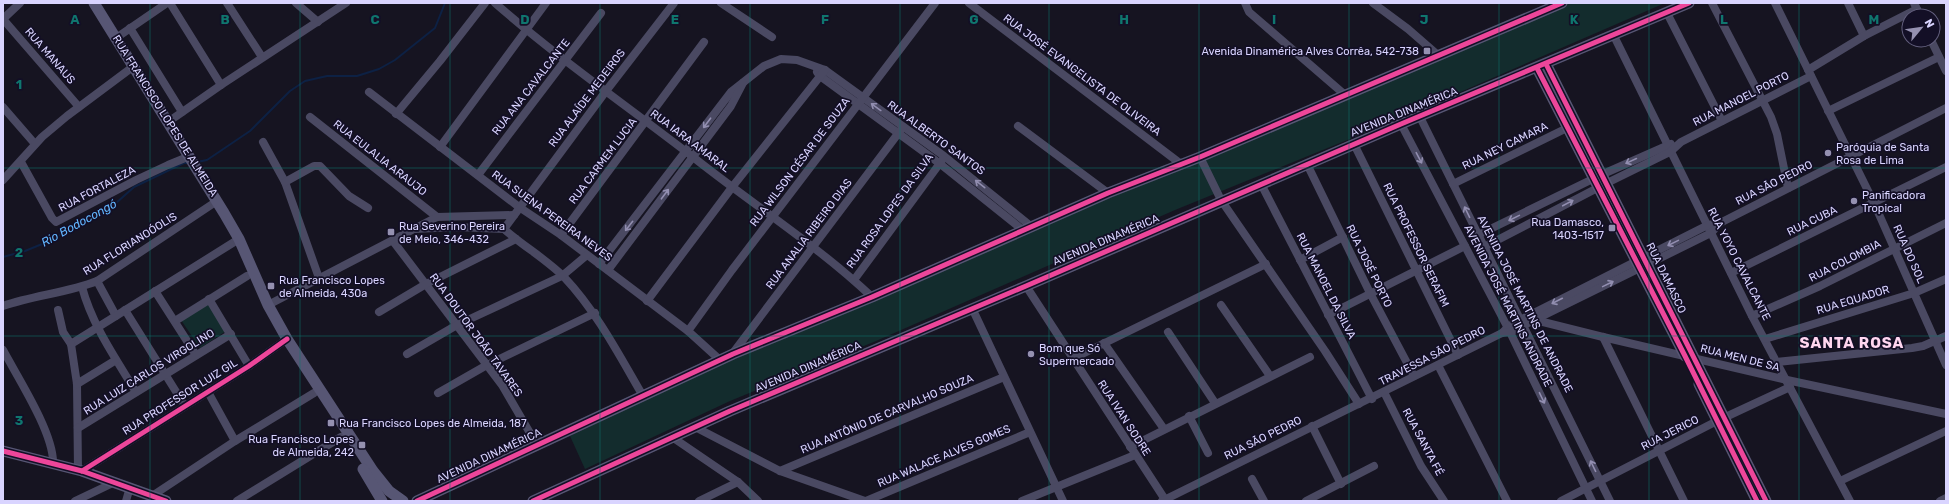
<svg xmlns="http://www.w3.org/2000/svg" width="1949" height="504" font-family="Rubik,sans-serif">
<style>
.green{fill:#132c2d}
.lines{fill:none;stroke-linecap:round;stroke-linejoin:round}
.stream{stroke:#0d2144;stroke-width:2}
.street{stroke:#4a4962;stroke-width:8}
.secondary{stroke:#575674;stroke-width:11}
.cycleway-casing{stroke:#130f26;stroke-width:8}
.cycleway{stroke:#ed469a;stroke-width:5}
.oneway{stroke:#928eb0}
.grid{fill:none;stroke:#0f766e;stroke-width:1;stroke-opacity:0.55}
.poi-dot{fill:#9591b1;stroke:#130f26;stroke-width:1.5}
.labels{text-anchor:middle;dominant-baseline:central;stroke-width:3.5;stroke-linejoin:round;paint-order:stroke}
.poi-label{font-size:11px;fill:#d9d4ff;stroke:#130f26;text-anchor:start}
.street-label{font-size:11px;fill:#d9d4ff;stroke:#130f26}
.water-label{font-size:12px;font-style:italic;fill:#62b6ff;stroke:#130f26}
.district-label{font-size:15px;font-weight:bold;letter-spacing:1px;fill:#ffd6f0;stroke:#130f26}
.grid-label{font-size:13px;text-anchor:middle;font-weight:bold;fill:#0f766e;stroke:#130f26;stroke-width:3.5;stroke-linejoin:round;paint-order:stroke}
</style>
<rect width="100%" height="100%" fill="#161421"/>
<g class="green">
<polygon points="1567,3 1665,3 1389,123 1175,210 876,341 730,401 585,469 570,436 701,373 1283,123"/>
<polygon points="208,304 226,331 200,348 181,320"/>
</g>
<g class="lines">
<g class="stream">
<polyline points="197,162 207,160 250,131 290,91 305,81 327,76 357,76 379,69 395,60 435,28 445,3"/>
<polyline points="3,257 25,251 47,242 76,226 86,218 115,204 134,187 184,163 189,163"/>
</g>
<g class="street">
<polyline points="170,3 221,85"/>
<polyline points="227,3 262,57"/>
<polyline points="296,3 318,22"/>
<path d="M495 3C558 58 627 106 693 157 752 204 817 245 872 297"/>
<polyline points="721,3 772,37"/>
<polyline points="969,3 1181,164"/>
<polyline points="1245,3 1249,12 1344,94"/>
<polyline points="1373,3 1408,29 1439,56"/>
<polyline points="1712,3 1771,117 1777,134 1788,188"/>
<polyline points="1775,3 1874,203 1946,365"/>
<polyline points="1848,3 1864,36"/>
<polyline points="1914,3 1920,16"/>
<polyline points="1667,13 1722,121"/>
<polyline points="3,19 79,107"/>
<polyline points="3,19 20,3"/>
<polyline points="130,28 182,112"/>
<polyline points="1613,34 1752,316 1850,501"/>
<polyline points="116,38 167,3"/>
<polyline points="1931,40 1946,71"/>
<polyline points="1808,70 1864,36 1917,9"/>
<polyline points="817,72 820,76 939,163 1024,231"/>
<polyline points="369,92 519,207 561,235 688,331 720,360"/>
<polyline points="3,107 35,144"/>
<polyline points="1828,111 1939,57"/>
<polyline points="396,114 440,61 485,3"/>
<polyline points="310,117 437,217"/>
<polyline points="1420,117 1610,501"/>
<polyline points="168,122 221,85 346,3"/>
<polyline points="1401,124 1510,332 1592,501"/>
<polyline points="1018,126 1108,193"/>
<polyline points="263,142 285,182 319,278"/>
<polyline points="1354,144 1458,355"/>
<polyline points="440,147 546,3"/>
<polyline points="1200,157 1221,200 1325,351 1359,404"/>
<polyline points="21,162 52,218 56,222 136,180 168,165 190,156"/>
<polyline points="1307,164 1370,293 1414,376"/>
<polyline points="478,175 601,13"/>
<polyline points="3,180 42,137 67,116 134,66"/>
<polyline points="285,182 314,166 320,166 349,196 368,208"/>
<polyline points="1261,184 1372,399"/>
<polyline points="1453,184 1567,128"/>
<polyline points="415,229 456,227 504,229"/>
<polyline points="504,229 606,91 674,3"/>
<path d="M504 229C523 246 546 259 564 277 597 312 619 355 643 396"/>
<polyline points="561,235 704,42"/>
<polyline points="1478,235 1603,174 1671,144"/>
<polyline points="393,241 502,385 537,445"/>
<polyline points="1484,247 1607,183 1670,152 1681,142 1811,76"/>
<polyline points="1300,260 1343,237"/>
<polyline points="599,264 731,92 764,66 781,59 797,60 825,70 944,156 1032,227"/>
<polyline points="608,270 731,106 743,83"/>
<polyline points="1731,273 1946,167"/>
<polyline points="854,280 943,159"/>
<polyline points="97,281 116,316"/>
<polyline points="1026,286 1166,501"/>
<path d="M82 287C92 325 116 359 136 392"/>
<polyline points="155,291 196,355"/>
<polyline points="209,299 249,366"/>
<polyline points="647,301 733,186 825,70"/>
<polyline points="268,305 437,217 514,215"/>
<polyline points="1221,305 1270,376"/>
<path d="M3 306C34 295 67 293 97 281L217 201"/>
<polyline points="972,308 1063,501"/>
<polyline points="58,310 63,332 71,344"/>
<polyline points="125,310 185,406"/>
<polyline points="379,312 426,284 516,239"/>
<polyline points="1328,315 1465,246"/>
<polyline points="1752,316 1820,286 1946,223"/>
<polyline points="1535,320 1603,337 1787,380 1946,414"/>
<polyline points="175,321 247,276"/>
<polyline points="688,331 732,270 935,3"/>
<polyline points="1168,332 1215,403"/>
<polyline points="1502,333 1508,327 1520,320 1708,225 1720,223 1946,108"/>
<polyline points="1603,337 1684,501"/>
<polyline points="1765,339 1914,293 1946,279"/>
<polyline points="1104,343 1164,429"/>
<polyline points="71,344 239,239"/>
<polyline points="71,344 77,384 78,470"/>
<path d="M3 350C18 378 53 432 53 462"/>
<polyline points="733,353 903,127"/>
<polyline points="407,354 457,325 562,276 587,255"/>
<polyline points="1072,359 1266,264"/>
<polyline points="1777,362 1912,348 1923,346 1946,336"/>
<polyline points="1438,365 1507,501"/>
<polyline points="77,384 116,360"/>
<polyline points="208,392 235,441"/>
<polyline points="1384,392 1421,466 1444,501"/>
<polyline points="438,393 487,365 595,313"/>
<polyline points="1189,416 1208,453"/>
<polyline points="1312,426 1341,484"/>
<polyline points="695,427 780,471 865,501"/>
<polyline points="78,428 231,334"/>
<polyline points="672,437 738,482 758,501"/>
<polyline points="1130,447 1310,357"/>
<polyline points="82,471 249,366 287,339"/>
<polyline points="780,471 1004,377"/>
<polyline points="1252,479 1264,501"/>
<polyline points="1840,481 1946,431"/>
<polyline points="152,496 235,441 314,393"/>
<polyline points="75,501 115,482"/>
<polyline points="126,501 130,487"/>
<polyline points="237,501 341,437"/>
<polyline points="699,501 738,482"/>
<polyline points="866,501 1030,432"/>
<polyline points="1022,501 1135,455"/>
<polyline points="1162,501 1502,333 1510,332 1711,233 1720,223"/>
<polyline points="1306,501 1374,466"/>
<polyline points="1561,501 1717,421 1790,387"/>
<polyline points="1940,501 1946,498"/>
</g>
<g class="secondary">
<polyline points="94,3 224,213 239,239 268,305 287,339 373,471 389,491 403,501"/>
<polyline points="1546,64 1766,501"/>
<polyline points="1537,68 1685,356"/>
<polyline points="1699,384 1757,501"/>
<polyline points="3,451 82,471 166,501"/>
<polyline points="363,469 382,501"/>
<polyline points="417,501 733,354 872,297 1108,193 1200,157 1562,3"/>
<polyline points="533,501 730,411 1026,286 1401,124 1689,3"/>
</g>
<defs>
<g id="cycleway">
<polyline points="1546,64 1766,501"/>
<polyline points="1537,68 1685,356 1757,501"/>
<polyline points="3,451 82,471 166,501"/>
<polyline points="82,471 249,366 287,339"/>
<polyline points="417,501 733,354 872,297 1108,193 1200,157 1562,3"/>
<polyline points="533,501 730,411 1026,286 1401,124 1689,3"/>
</g>
</defs>
<use href="#cycleway" class="cycleway-casing"/>
<use href="#cycleway" class="cycleway"/>
</g>
<defs><path id="oneway-shaft" d="M-6 0H5M1.5-3L5.5 0L1.5 3" fill="none" stroke-width="1.6" stroke-linecap="round" stroke-linejoin="round"/></defs>
<g class="oneway">
<use href="#oneway-shaft" transform="translate(876 107) rotate(-144)"/>
<use href="#oneway-shaft" transform="translate(707 123) rotate(127)"/>
<use href="#oneway-shaft" transform="translate(1419 158) rotate(62)"/>
<use href="#oneway-shaft" transform="translate(1631 161) rotate(155)"/>
<use href="#oneway-shaft" transform="translate(980 184) rotate(-142)"/>
<use href="#oneway-shaft" transform="translate(665 194) rotate(-53)"/>
<use href="#oneway-shaft" transform="translate(1568 203) rotate(-28)"/>
<use href="#oneway-shaft" transform="translate(1467 212) rotate(-116)"/>
<use href="#oneway-shaft" transform="translate(1514 218) rotate(154)"/>
<use href="#oneway-shaft" transform="translate(629 226) rotate(128)"/>
<use href="#oneway-shaft" transform="translate(1673 243) rotate(154)"/>
<use href="#oneway-shaft" transform="translate(1608 284) rotate(-26)"/>
<use href="#oneway-shaft" transform="translate(1557 301) rotate(153)"/>
<use href="#oneway-shaft" transform="translate(1542 398) rotate(64)"/>
<use href="#oneway-shaft" transform="translate(1593 466) rotate(-116)"/>
</g>
<path class="grid" d="M150 3V501M300 3V501M450 3V501M600 3V501M750 3V501M900 3V501M1049 3V501M1199 3V501M1349 3V501M1499 3V501M1649 3V501M1799 3V501M3 168H1946M3 336H1946"/>
<g class="poi-dot">
<rect x="1423" y="47" width="8" height="8" rx="2"/>
<circle cx="1828" cy="153" r="4"/>
<circle cx="1854" cy="201" r="4"/>
<rect x="1608" y="224" width="8" height="8" rx="2"/>
<rect x="387" y="228" width="8" height="8" rx="2"/>
<rect x="267" y="282" width="8" height="8" rx="2"/>
<circle cx="1031" cy="354" r="4"/>
<rect x="327" y="419" width="8" height="8" rx="2"/>
<rect x="358" y="441" width="8" height="8" rx="2"/>
</g>
<g class="labels">
<g class="poi-label">
<text x="1419" y="51" text-anchor="end">Avenida Dinamérica Alves Corrêa, 542-738</text>
<text x="1836" y="147">Paróquia de Santa<tspan x="1836" dy="13">Rosa de Lima</tspan></text>
<text x="1862" y="195">Panificadora<tspan x="1862" dy="13">Tropical</tspan></text>
<text x="1604" y="222" text-anchor="end">Rua Damasco,<tspan x="1604" dy="13">1403-1517</tspan></text>
<text x="399" y="226">Rua Severino Pereira<tspan x="399" dy="13">de Melo, 346-432</tspan></text>
<text x="279" y="280">Rua Francisco Lopes<tspan x="279" dy="13">de Almeida, 430a</tspan></text>
<text x="1039" y="348">Bom que Só<tspan x="1039" dy="13">Supermercado</tspan></text>
<text x="339" y="423">Rua Francisco Lopes de Almeida, 187</text>
<text x="354" y="439" text-anchor="end">Rua Francisco Lopes<tspan x="354" dy="13">de Almeida, 242</tspan></text>
</g>
<g class="street-label">
<text transform="translate(50 56) rotate(49)">RUA MANAUS</text>
<text transform="translate(1082 75) rotate(37)">RUA JOSÉ EVANGELISTA DE OLIVEIRA</text>
<text transform="translate(531 87) rotate(-52)">RUA ANA CAVALCANTE</text>
<text transform="translate(587 98) rotate(-53)">RUA ALAÍDE MEDEIROS</text>
<text transform="translate(1741 99) rotate(-27)">RUA MANOEL PORTO</text>
<text transform="translate(1404 112) rotate(-22)">AVENIDA DINAMÉRICA</text>
<text transform="translate(165 116) rotate(58)">RUA FRANCISCO LOPES DE ALMEIDA</text>
<text transform="translate(936 138) rotate(36)">RUA ALBERTO SANTOS</text>
<text transform="translate(690 141) rotate(37)">RUA IARA AMARAL</text>
<text transform="translate(1505 146) rotate(-26)">RUA NEY CAMARA</text>
<text transform="translate(380 158) rotate(38)">RUA EULALIA ARAUJO</text>
<text transform="translate(603 161) rotate(-53)">RUA CARMEM LUCIA</text>
<text transform="translate(800 162) rotate(-53)">RUA WILSON CÉSAR DE SOUZA</text>
<text transform="translate(1774 183) rotate(-27)">RUA SÃO PEDRO</text>
<text transform="translate(97 189) rotate(-28)">RUA FORTALEZA</text>
<text transform="translate(890 211) rotate(-54)">RUA ROSA LOPES DA SILVA</text>
<text transform="translate(552 216) rotate(36)">RUA SUENA PEREIRA NEVES</text>
<text transform="translate(1812 221) rotate(-26)">RUA CUBA</text>
<text transform="translate(809 234) rotate(-53)">RUA ANALIA RIBEIRO DIAS</text>
<text transform="translate(1106 240) rotate(-23)">AVENIDA DINAMÉRICA</text>
<text transform="translate(130 244) rotate(-32)">RUA FLORIANOÓOLIS</text>
<text transform="translate(1416 245) rotate(64)">RUA PROFESSOR SERAFIM</text>
<text transform="translate(1909 254) rotate(66)">RUA DO SOL</text>
<text transform="translate(1845 261) rotate(-27)">RUA COLOMBIA</text>
<text transform="translate(1739 264) rotate(63)">RUA YOYO CAVALCANTE</text>
<text transform="translate(1369 266) rotate(64)">RUA JOSÉ PORTO</text>
<text transform="translate(1666 278) rotate(64)">RUA DAMASCO</text>
<text transform="translate(1326 286) rotate(63)">RUA MANOEL DA SILVA</text>
<text transform="translate(1853 300) rotate(-17)">RUA EQUADOR</text>
<text transform="translate(1525 304) rotate(63)">AVENIDA JOSÉ MARTINS DE ANDRADE</text>
<text transform="translate(1508 306) rotate(63)">AVENIDA JOSÉ MARTINS ANDRADE</text>
<text transform="translate(476 335) rotate(54)">RUA DOUTOR JOÃO TAVARES</text>
<text transform="translate(1432 356) rotate(-27)">TRAVESSA SÃO PEDRO</text>
<text transform="translate(1740 358) rotate(14)">RUA MEN DE SA</text>
<text transform="translate(808 367) rotate(-23)">AVENIDA DINAMÉRICA</text>
<text transform="translate(149 372) rotate(-32)">RUA LUIZ CARLOS VIRGOLINO</text>
<text transform="translate(180 397) rotate(-32)">RUA PROFESSOR LUIZ GIL</text>
<text transform="translate(887 414) rotate(-23)">RUA ANTÔNIO DE CARVALHO SOUZA</text>
<text transform="translate(1124 418) rotate(57)">RUA IVAN SODRE</text>
<text transform="translate(1670 433) rotate(-27)">RUA JERICO</text>
<text transform="translate(1263 438) rotate(-26)">RUA SÃO PEDRO</text>
<text transform="translate(1423 442) rotate(62)">RUA SANTA FÉ</text>
<text transform="translate(489 456) rotate(-25)">AVENIDA DINAMÉRICA</text>
<text transform="translate(944 456) rotate(-23)">RUA WALACE ALVES GOMES</text>
</g>
<g class="water-label">
<text transform="translate(79 223) rotate(-29)">Rio Bodocongó</text>
</g>
<g class="district-label">
<text x="1852" y="343">SANTA ROSA</text>
</g>
</g>
<g class="grid-label">
<text x="75" y="24">A</text>
<text x="225" y="24">B</text>
<text x="375" y="24">C</text>
<text x="525" y="24">D</text>
<text x="675" y="24">E</text>
<text x="825" y="24">F</text>
<text x="974" y="24">G</text>
<text x="1124" y="24">H</text>
<text x="1274" y="24">I</text>
<text x="1424" y="24">J</text>
<text x="1574" y="24">K</text>
<text x="1724" y="24">L</text>
<text x="1874" y="24">M</text>
<text x="19" y="89">1</text>
<text x="19" y="257">2</text>
<text x="19" y="425">3</text>
</g>
<rect width="1949" height="504" fill="none" stroke="#d9d4ff" stroke-width="8"/>
<g transform="translate(1921 28) rotate(61)"><circle r="19" fill="#130f26" stroke="#625e7d"/>
<path d="M0-3L7 15L0 10L-7 15Z" fill="#9591b1"/>
<text y="-6" font-size="11" font-weight="bold" text-anchor="middle" fill="#d9d4ff">N</text>
</g>
</svg>
